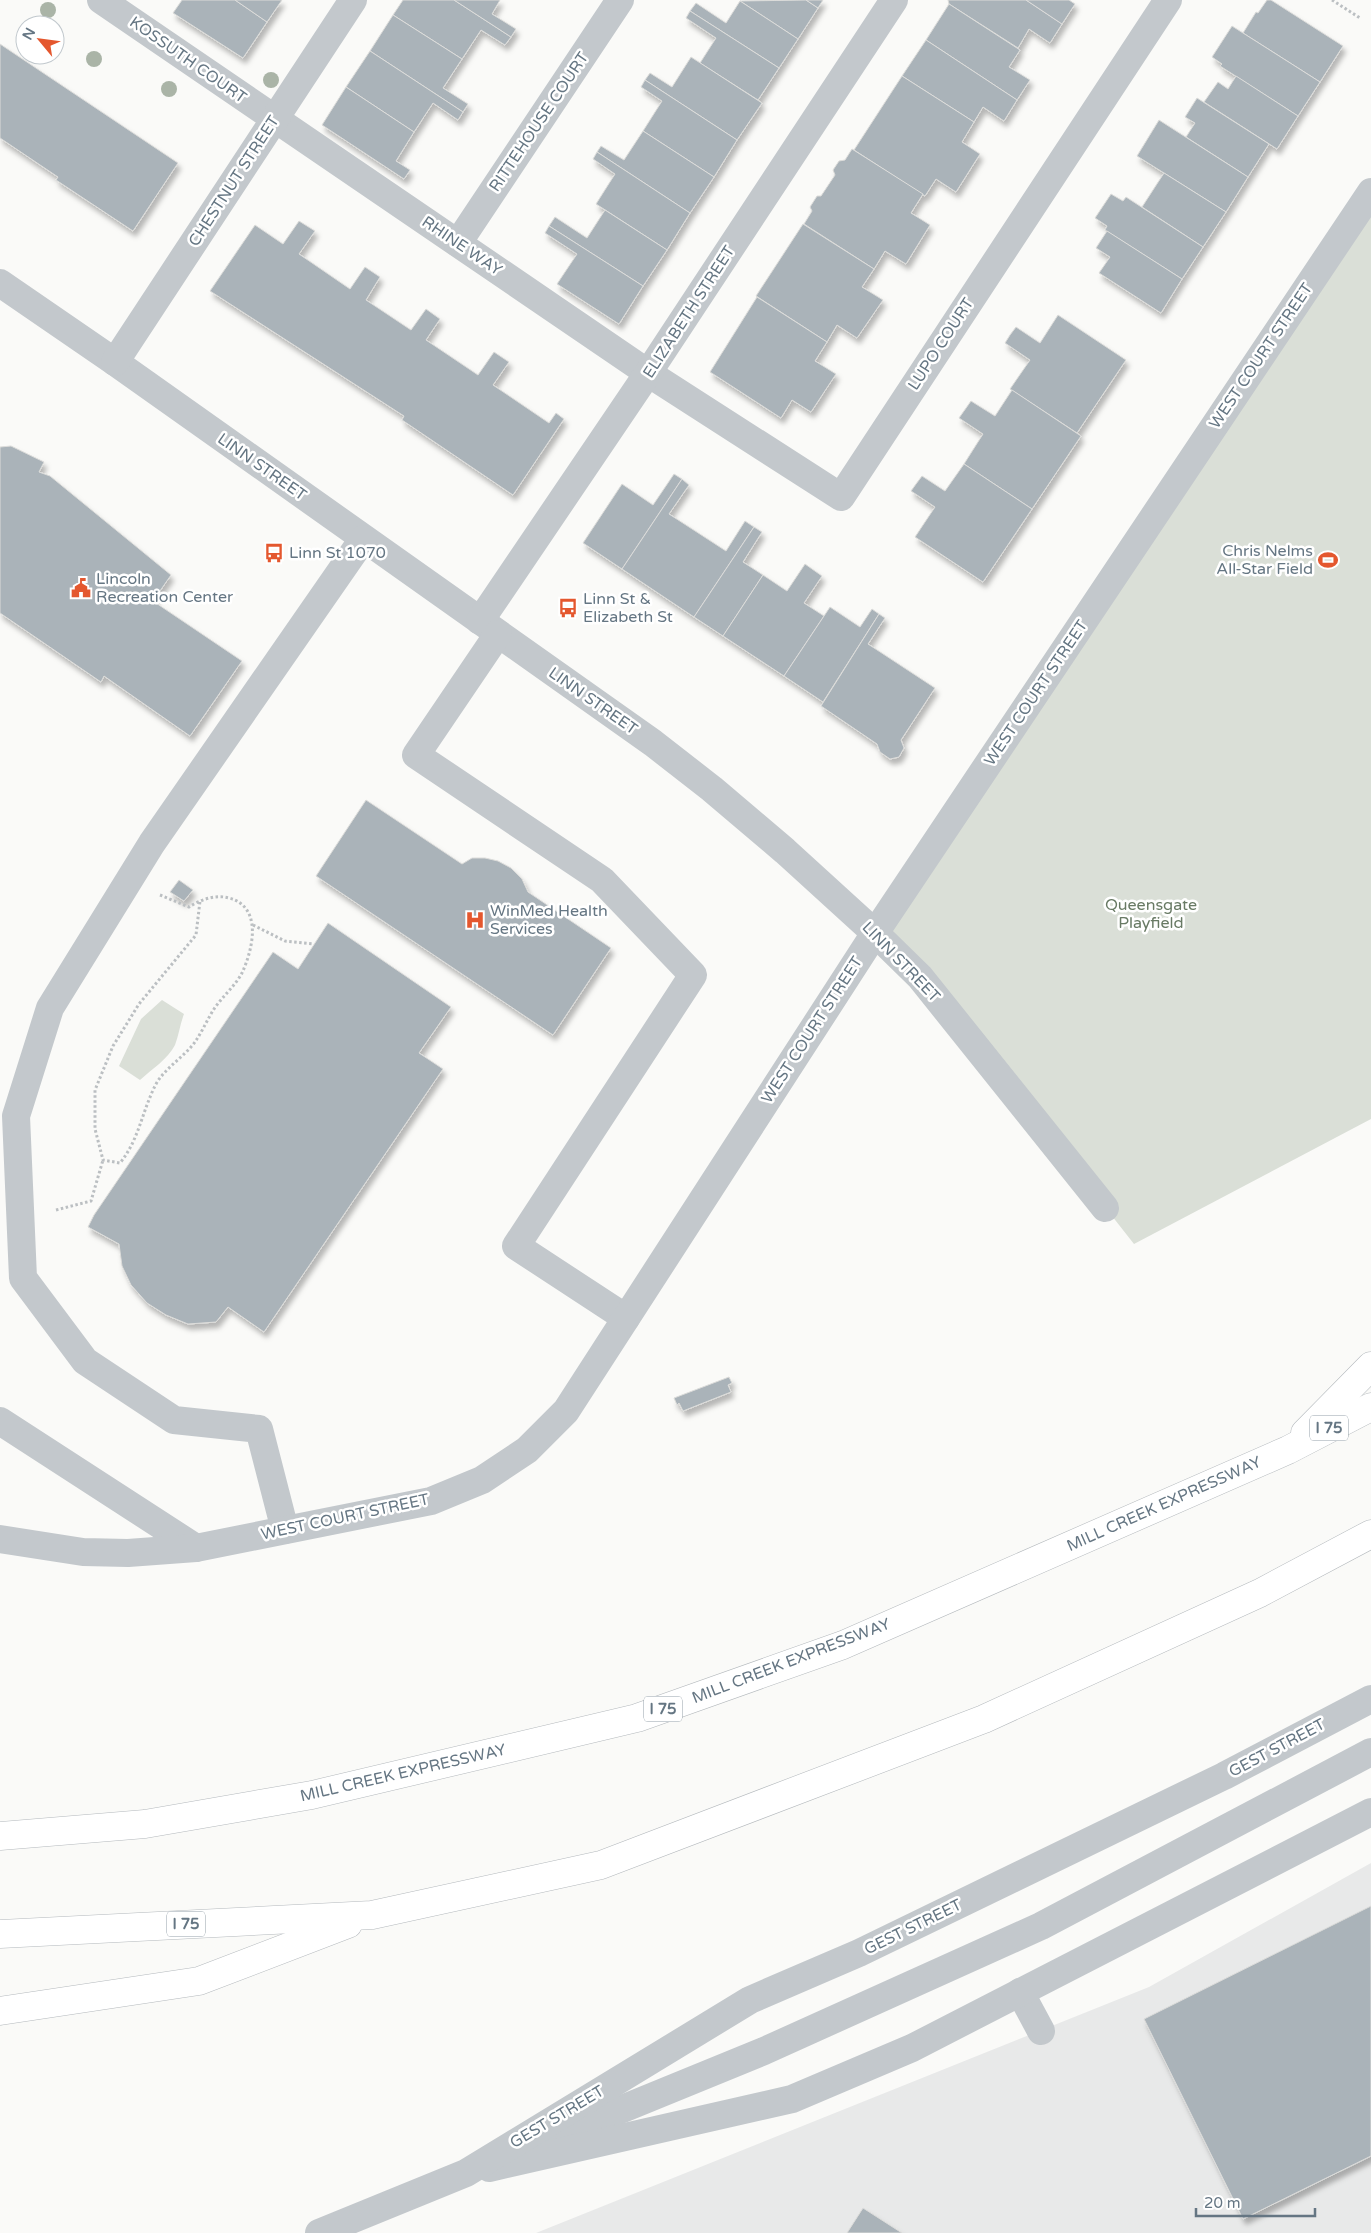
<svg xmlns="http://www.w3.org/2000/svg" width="1371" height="2233" font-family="'Varela Round',sans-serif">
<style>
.built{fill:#e8e9e9}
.green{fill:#dadfd7}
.building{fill:#aab3b9;stroke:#dcdcda;filter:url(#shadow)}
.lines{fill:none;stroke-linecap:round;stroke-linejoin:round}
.highway-casing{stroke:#b4b9bd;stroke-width:29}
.path{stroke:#bbbfc2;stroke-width:3;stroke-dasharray:2.5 2.5;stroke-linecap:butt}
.minor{stroke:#c3c8cc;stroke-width:28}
.highway{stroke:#fff;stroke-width:28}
.tree{fill:#aab4a7}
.labels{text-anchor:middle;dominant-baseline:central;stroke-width:5;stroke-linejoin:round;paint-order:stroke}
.shield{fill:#fff;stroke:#939fa8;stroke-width:1}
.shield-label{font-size:15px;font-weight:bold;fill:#657683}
.street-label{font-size:16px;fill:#657683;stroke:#fff}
.poi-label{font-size:16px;fill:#657683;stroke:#fff;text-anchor:start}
.park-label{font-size:16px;fill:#687a64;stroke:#fff}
</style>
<defs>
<filter id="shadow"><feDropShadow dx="3" dy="5.5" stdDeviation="2.5" flood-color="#0004"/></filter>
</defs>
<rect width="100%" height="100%" fill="#fafaf8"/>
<polygon class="built" points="1371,1863 1371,2233 536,2233 1149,1987"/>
<g class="green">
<polygon points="1371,192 1371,1119 1134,1244 1042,1127 875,933"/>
<path d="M162 1000 184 1014C180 1024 179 1035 175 1045 168 1059 152 1069 140 1080L119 1066 141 1019Z"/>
</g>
<g class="building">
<polygon points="182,0 235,0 267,22 243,58 173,13"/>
<polygon points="235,0 282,0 267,22"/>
<polygon points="403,0 454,0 511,37 505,45 481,30 462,59 393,15"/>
<polygon points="454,0 500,0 492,14 516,29 511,37"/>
<polygon points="806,0 818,8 798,39 740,1"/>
<polygon points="806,0 823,0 818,8"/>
<polygon points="948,0 1026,0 1062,24 1050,43 1029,29 1018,48 949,4"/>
<polygon points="1026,0 1069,0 1075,4 1062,24"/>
<polygon points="1267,0 1271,0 1343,46 1320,82 1243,33 1256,12 1258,13"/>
<polygon points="740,1 798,39 779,68 690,11 696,3 726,23"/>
<polygon points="949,4 1020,50 1009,67 1030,80 1017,100 926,40"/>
<polygon points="690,11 779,68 758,100 700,63 716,38 686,18"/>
<polygon points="393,15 462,59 443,88 468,104 463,112 370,51"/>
<polygon points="1232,26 1320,82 1298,116 1220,66 1222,64 1212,57"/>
<polygon points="926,40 1017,100 1004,121 983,107 974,122 902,76"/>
<polygon points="0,44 178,163 133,231 56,180 58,177 0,138"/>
<polygon points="370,51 463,112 458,120 433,103 414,132 346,87"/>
<polygon points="691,57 762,103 737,140 645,80 650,73 672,87"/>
<polygon points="902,76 974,122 962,142 980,154 956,192 936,179 925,196 854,150"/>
<polygon points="1236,76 1298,116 1277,149 1204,102 1218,82 1228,89"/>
<polygon points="645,80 737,140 714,177 643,131 662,101 641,87"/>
<polygon points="346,87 414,132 396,161 410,170 404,179 322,125"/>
<polygon points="1197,98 1269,144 1248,177 1186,137 1195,123 1185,117"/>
<polygon points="1159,120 1248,177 1226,212 1137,156"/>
<polygon points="643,131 714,177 690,213 597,152 601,146 624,160"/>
<polygon points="852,149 923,194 911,213 930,225 906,264 885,251 874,269 804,224 812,211 810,207 817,196 821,196 835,175 833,170 839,161 845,160"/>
<polygon points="597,152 690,213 667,250 596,204 615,174 593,159"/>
<polygon points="1164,173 1226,212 1203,247 1142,207"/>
<polygon points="1111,194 1123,201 1126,197 1203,247 1182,279 1105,230 1107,226 1095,218"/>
<polygon points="605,210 667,250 643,286 549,226 555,217 587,238"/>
<polygon points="299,221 315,231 299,254 350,289 365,267 380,277 366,300 411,330 426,309 440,319 426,340 478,375 494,352 509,362 493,385 549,423 556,413 564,419 513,495 402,420 404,416 210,291 255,225 283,244"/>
<polygon points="803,224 874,269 862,287 883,300 857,338 837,325 827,342 756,296"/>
<polygon points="549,226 643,286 619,324 557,284 577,254 545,233"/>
<polygon points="1107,231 1182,279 1161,313 1099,273 1110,257 1096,248"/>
<polygon points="757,297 827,342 815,361 836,374 811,412 792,400 781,418 710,372"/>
<polygon points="1058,315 1126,360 1077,433 1010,389 1030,360 1005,343 1010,335 1016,327 1040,343"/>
<polygon points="1012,390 1081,436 1032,509 964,464 983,434 959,418 971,401 995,416"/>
<polygon points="11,446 44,462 39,472 50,476 171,575 153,601 242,661 190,736 104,676 101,682 0,613 0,447"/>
<polygon points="964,464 1032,509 983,582 915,537 935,507 911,491 916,484 922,476 945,491"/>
<polygon points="674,474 682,479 622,569 583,543 622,484 653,505"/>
<polygon points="682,479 689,485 669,514 726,551 745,521 754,527 694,617 622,569"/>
<polygon points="754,527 762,532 743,562 763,575 723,636 694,617"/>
<polygon points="805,564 822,576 804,603 824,616 784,676 723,636 763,575 787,591"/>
<polygon points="830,607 860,627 872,609 879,614 823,702 784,676"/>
<polygon points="879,614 885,618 868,644 935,688 901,740 904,748 899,757 890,759 880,752 877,744 821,706"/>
<polygon points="366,800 462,864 472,858 485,858 498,861 511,868 522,879 528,892 611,948 553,1035 316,876"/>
<polygon points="179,880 193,890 184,901 170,892"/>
<polygon points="328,923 451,1007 419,1053 443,1069 264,1332 228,1307 216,1322 188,1324 166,1315 147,1303 131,1285 122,1266 119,1244 88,1227 94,1215 273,952 298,969"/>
<polygon points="729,1377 732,1383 728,1385 731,1392 683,1411 679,1403 677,1405 674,1398"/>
<polygon points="1371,1906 1371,2156 1243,2219 1144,2019"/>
<polygon points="863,2208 902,2233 847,2233"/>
</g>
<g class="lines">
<defs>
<g id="highway">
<polyline points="1305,1433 1371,1366"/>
<polyline points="0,1836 145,1824 312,1795 637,1718 843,1645 1288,1450 1371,1407"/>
<polyline points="0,1934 372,1915 601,1865 984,1719 1260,1593 1371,1534"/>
<polyline points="0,2011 199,1981 348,1924"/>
</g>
</defs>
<use href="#highway" class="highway-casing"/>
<g class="path">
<polyline points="1332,0 1360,18"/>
<path d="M160 895 189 907C200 900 215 894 229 898 263 907 253 949 242 973 235 986 222 997 214 1009 207 1020 202 1032 195 1042 184 1057 165 1068 156 1084 142 1111 139 1140 120 1163L103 1160 95 1129V1090L113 1046 139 1004 196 935 200 901"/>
<polyline points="253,925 285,941 314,944"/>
<polyline points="56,1210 91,1201 103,1160"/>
</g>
<g class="minor">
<polyline points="101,0 648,373 841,497 1168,0"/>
<polyline points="458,243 620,0"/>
<polyline points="0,283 115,362 653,743 712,789 785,851 875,933 920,977 1105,1208"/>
<polyline points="115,362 353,0"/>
<polyline points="480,621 648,373 894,0"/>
<polyline points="498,634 416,755 602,880 693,975 516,1246 626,1318"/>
<polyline points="0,1421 196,1548"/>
<polyline points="285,1530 259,1429 174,1420 85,1361 23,1278 16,1116 50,1008 152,843 363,539"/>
<polyline points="0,1539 83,1552 128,1553 196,1548 431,1501 482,1480 527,1450 566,1411 875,933 1371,192"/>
<polyline points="1020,1992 1041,2031"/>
<polyline points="544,2141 764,2051 1041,1926 1371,1752"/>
<polyline points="489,2168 792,2099 912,2048 1371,1812"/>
<polyline points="319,2233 466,2173 750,2000 859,1953 1224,1776 1371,1699"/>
</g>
<use href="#highway" class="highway"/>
</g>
<g class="tree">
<circle cx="48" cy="10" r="8"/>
<circle cx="94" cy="59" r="8"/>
<circle cx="271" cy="80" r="8"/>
<circle cx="169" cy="89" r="8"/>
</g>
<defs>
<symbol id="bus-bare" viewBox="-9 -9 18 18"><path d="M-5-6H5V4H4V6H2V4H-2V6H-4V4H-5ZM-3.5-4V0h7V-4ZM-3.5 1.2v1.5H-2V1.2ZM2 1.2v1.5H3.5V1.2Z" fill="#e4572e" stroke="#fff" stroke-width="2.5" paint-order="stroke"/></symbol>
<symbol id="stadium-bare" viewBox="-9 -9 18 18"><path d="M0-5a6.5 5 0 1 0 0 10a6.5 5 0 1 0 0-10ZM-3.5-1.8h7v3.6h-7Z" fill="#e4572e" stroke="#fff" stroke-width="2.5" paint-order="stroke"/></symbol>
<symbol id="civic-bare" viewBox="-9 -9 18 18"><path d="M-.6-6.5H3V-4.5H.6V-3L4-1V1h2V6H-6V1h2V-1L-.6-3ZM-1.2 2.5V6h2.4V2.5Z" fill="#e4572e" stroke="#fff" stroke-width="2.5" paint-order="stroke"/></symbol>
<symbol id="hospital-bare" viewBox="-9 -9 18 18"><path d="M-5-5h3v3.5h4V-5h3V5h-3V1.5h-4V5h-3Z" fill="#e4572e" stroke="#fff" stroke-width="2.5" paint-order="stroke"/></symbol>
</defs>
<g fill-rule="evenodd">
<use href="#bus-bare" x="260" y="539" width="28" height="28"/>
<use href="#stadium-bare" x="1314" y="546" width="28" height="28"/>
<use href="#civic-bare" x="67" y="574" width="28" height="28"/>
<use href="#bus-bare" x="554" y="594" width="28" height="28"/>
<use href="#hospital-bare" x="461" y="906" width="28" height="28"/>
</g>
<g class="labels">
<g class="shield">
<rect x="1310" y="1415.5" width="38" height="25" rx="4"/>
<rect x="644" y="1696.5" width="38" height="25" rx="4"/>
<rect x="167" y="1911.5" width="38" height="25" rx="4"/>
</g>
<g class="shield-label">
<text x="1329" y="1428">I 75</text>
<text x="663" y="1709">I 75</text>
<text x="186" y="1924">I 75</text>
</g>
<g class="street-label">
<text transform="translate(188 60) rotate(35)">KOSSUTH COURT</text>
<text transform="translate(539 122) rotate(-56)">RITTEHOUSE COURT</text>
<text transform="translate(234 181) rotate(-57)">CHESTNUT STREET</text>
<text transform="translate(462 246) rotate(34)">RHINE WAY</text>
<text transform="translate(689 312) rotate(-57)">ELIZABETH STREET</text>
<text transform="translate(941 344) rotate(-57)">LUPO COURT</text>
<text transform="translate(1261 356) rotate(-56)">WEST COURT STREET</text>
<text transform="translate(262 467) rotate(35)">LINN STREET</text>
<text transform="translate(1036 693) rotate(-56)">WEST COURT STREET</text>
<text transform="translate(593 701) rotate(35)">LINN STREET</text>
<text transform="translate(901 962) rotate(46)">LINN STREET</text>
<text transform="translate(812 1030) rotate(-57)">WEST COURT STREET</text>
<text transform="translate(1164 1504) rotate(-24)">MILL CREEK EXPRESSWAY</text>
<text transform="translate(345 1517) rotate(-12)">WEST COURT STREET</text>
<text transform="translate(791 1661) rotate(-21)">MILL CREEK EXPRESSWAY</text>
<text transform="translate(1277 1748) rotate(-28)">GEST STREET</text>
<text transform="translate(403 1773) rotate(-13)">MILL CREEK EXPRESSWAY</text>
<text transform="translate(913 1927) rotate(-26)">GEST STREET</text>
<text transform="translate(557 2117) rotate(-31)">GEST STREET</text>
</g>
<g class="poi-label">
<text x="1313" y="551" text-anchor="end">Chris Nelms<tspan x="1313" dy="18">All-Star Field</tspan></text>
<text x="289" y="553">Linn St 1070</text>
<text x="96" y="579">Lincoln<tspan x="96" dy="18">Recreation Center</tspan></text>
<text x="583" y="599">Linn St &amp;<tspan x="583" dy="18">Elizabeth St</tspan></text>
<text x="490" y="911">WinMed Health<tspan x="490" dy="18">Services</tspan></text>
</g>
<g class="park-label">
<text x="1151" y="905">Queensgate<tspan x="1151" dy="18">Playfield</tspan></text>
</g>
</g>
<g transform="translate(40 40) rotate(299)"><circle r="24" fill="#ffffff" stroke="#c1c8cd"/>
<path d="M0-4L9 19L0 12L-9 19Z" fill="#e4572e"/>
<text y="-8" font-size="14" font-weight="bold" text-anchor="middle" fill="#657683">N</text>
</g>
<path d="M1196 2208v8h119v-8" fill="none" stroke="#657683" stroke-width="2.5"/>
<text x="1204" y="2208" font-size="15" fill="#657683" stroke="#ffffff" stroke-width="4" paint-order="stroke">20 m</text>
</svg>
